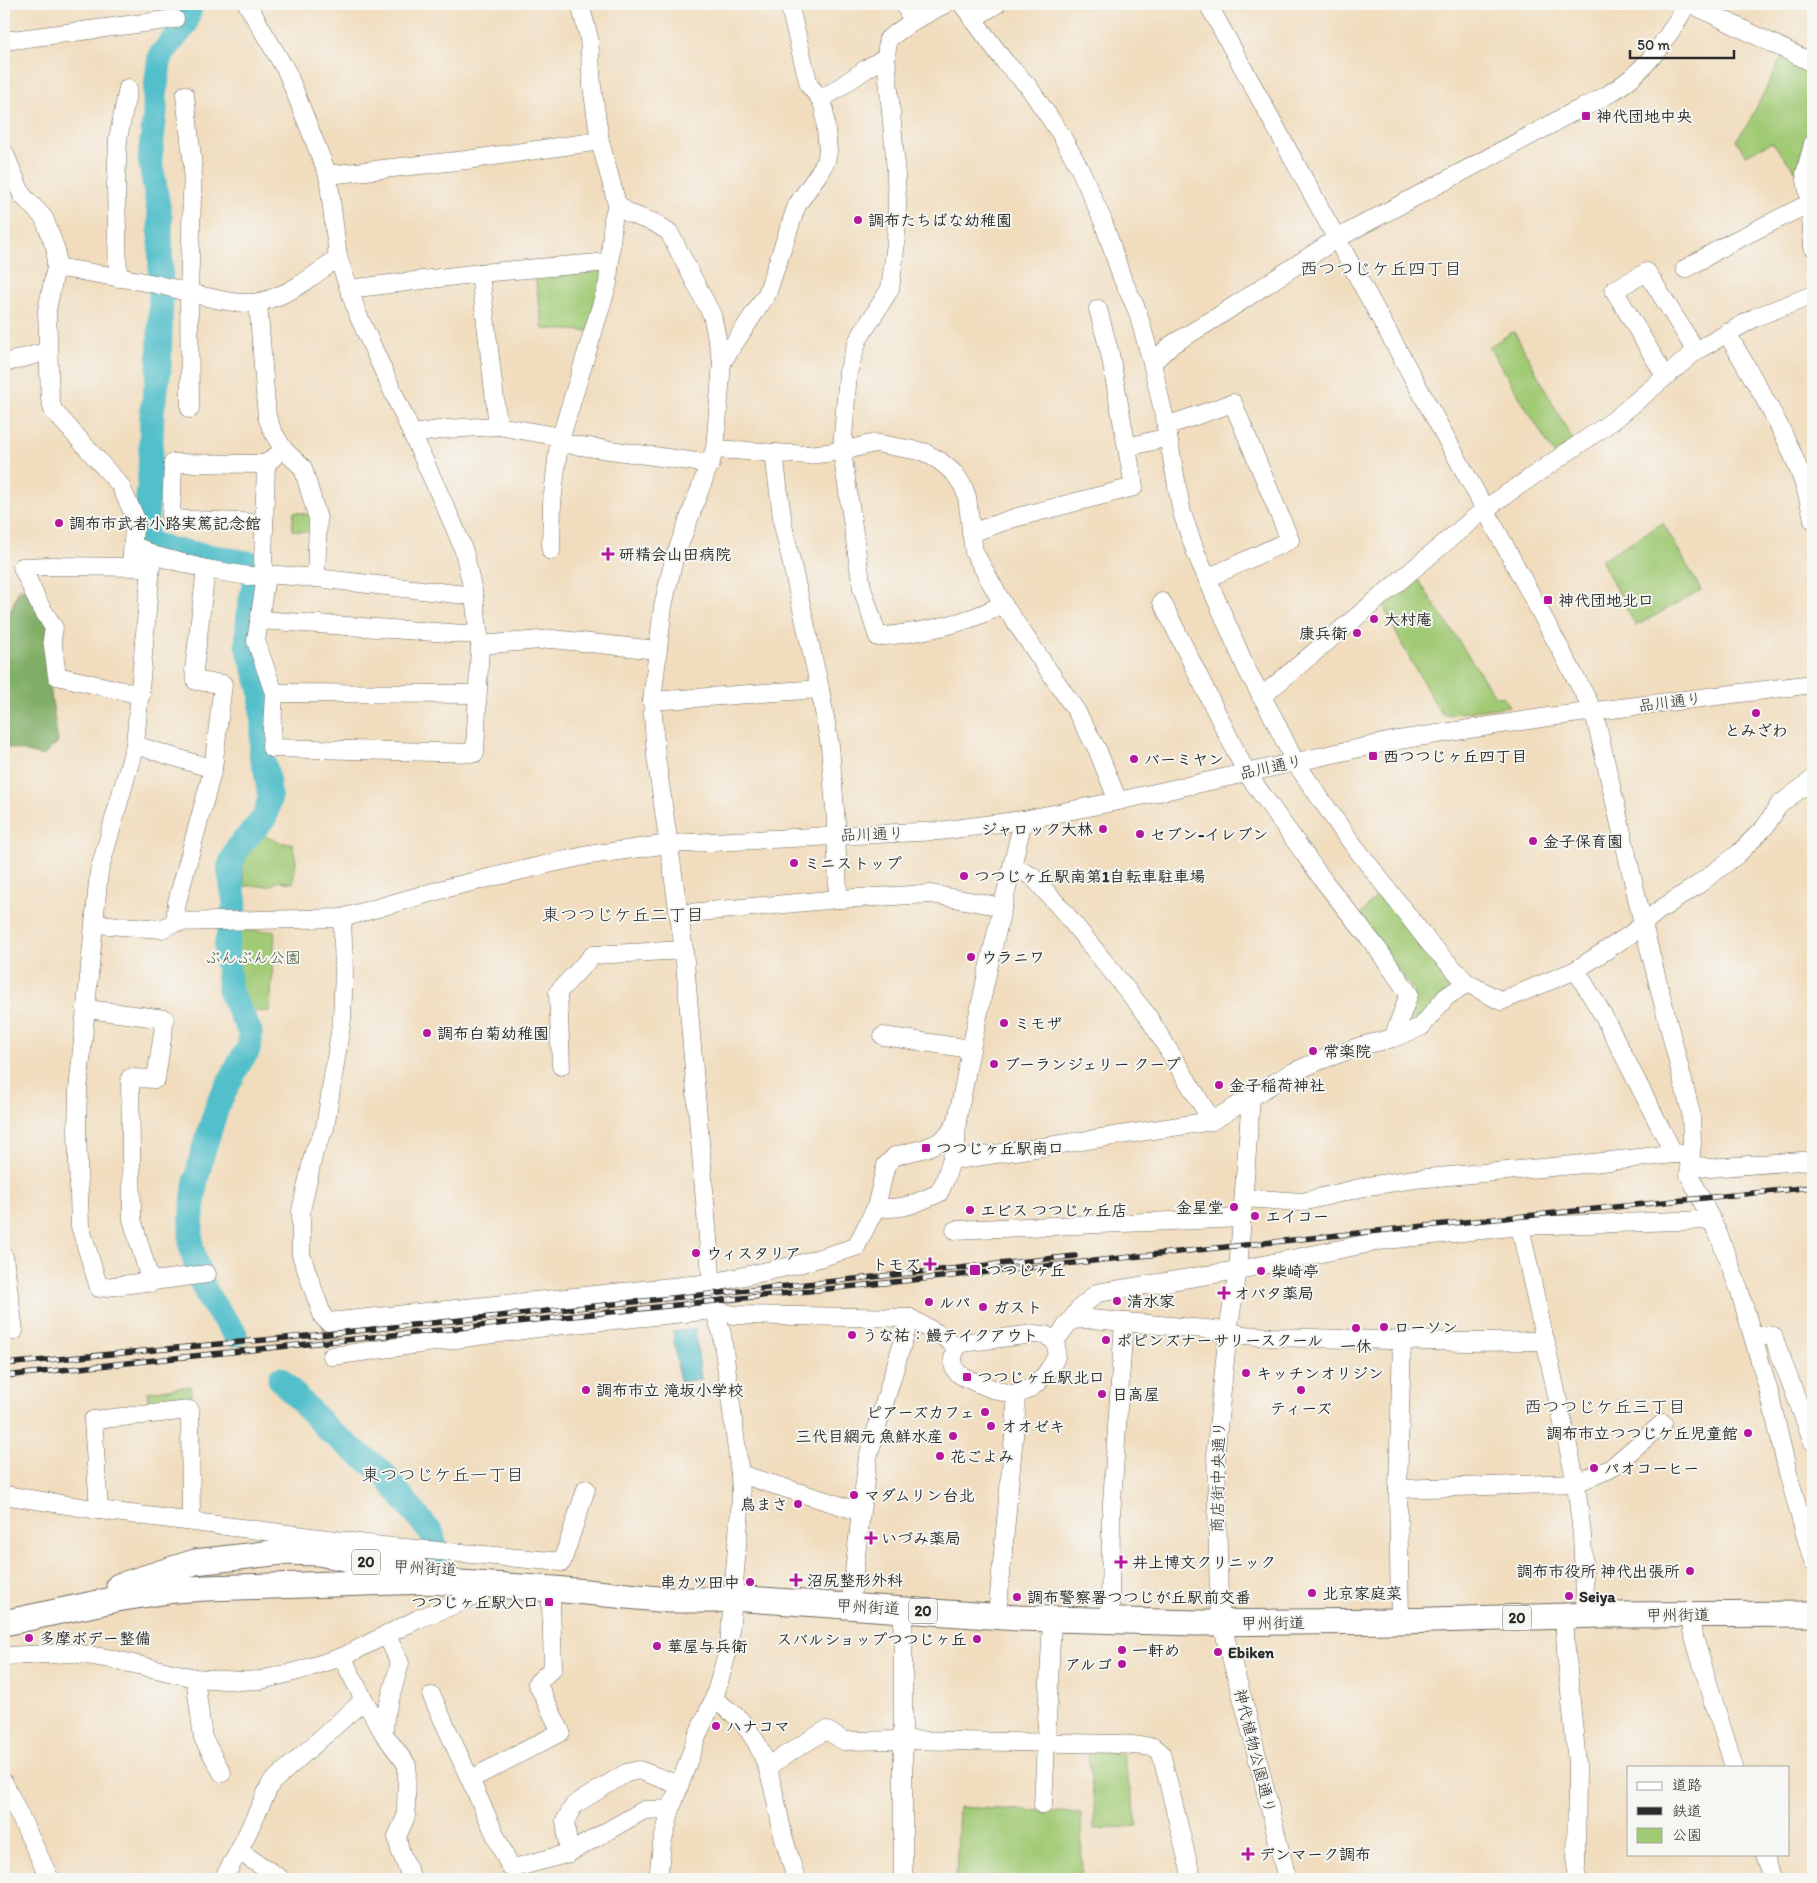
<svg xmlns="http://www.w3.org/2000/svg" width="1817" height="1883" font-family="Itim,'Klee One',sans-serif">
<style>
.green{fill:#a1ca75;stroke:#667a50}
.forest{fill:#80ae66;stroke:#566c48}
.water{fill:#52bfca;stroke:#3e757a}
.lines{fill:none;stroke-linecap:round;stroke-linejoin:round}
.river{stroke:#52bfca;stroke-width:25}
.minor-tunnel{stroke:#c9b9a1;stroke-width:18;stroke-dasharray:18 9;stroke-linecap:butt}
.minor-casing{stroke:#70695e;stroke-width:19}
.highway-casing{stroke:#70695e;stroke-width:27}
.minor{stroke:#fff;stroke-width:18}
.highway{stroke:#fff;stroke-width:25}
.rail-casing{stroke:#2b2b2b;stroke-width:5.5}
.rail{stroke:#f6f6f2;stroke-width:4;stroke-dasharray:11;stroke-linecap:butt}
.poi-dot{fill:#b5179e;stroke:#f6f6f2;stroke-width:2}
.labels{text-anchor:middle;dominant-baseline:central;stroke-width:4;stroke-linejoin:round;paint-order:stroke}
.shield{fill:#f6f6f2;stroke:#686867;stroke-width:1}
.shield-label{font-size:15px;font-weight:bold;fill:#2b2b2b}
.poi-label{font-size:16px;font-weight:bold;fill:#2b2b2b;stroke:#f6f6f2;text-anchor:start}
.street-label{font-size:16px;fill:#2b2b2b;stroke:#f6f6f2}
.park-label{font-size:16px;fill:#4e5b41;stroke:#f6f6f2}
.neighbourhood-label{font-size:18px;fill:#2b2b2b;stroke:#f6f6f2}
</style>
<rect width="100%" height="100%" fill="#f6f6f2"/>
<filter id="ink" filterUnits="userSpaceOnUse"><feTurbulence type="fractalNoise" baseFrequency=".02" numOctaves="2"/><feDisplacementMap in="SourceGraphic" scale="10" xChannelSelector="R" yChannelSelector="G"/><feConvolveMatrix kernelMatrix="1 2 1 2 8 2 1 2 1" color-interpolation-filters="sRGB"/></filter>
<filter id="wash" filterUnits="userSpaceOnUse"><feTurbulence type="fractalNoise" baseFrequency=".0096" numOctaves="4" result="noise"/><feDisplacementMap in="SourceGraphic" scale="20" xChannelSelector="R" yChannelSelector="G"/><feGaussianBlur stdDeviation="1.12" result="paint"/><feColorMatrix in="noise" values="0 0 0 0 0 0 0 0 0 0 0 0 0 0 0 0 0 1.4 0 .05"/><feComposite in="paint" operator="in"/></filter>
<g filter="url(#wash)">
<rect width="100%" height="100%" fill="#f1ddbe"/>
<g class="green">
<polygon points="1783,55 1813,70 1813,110 1796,172 1772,142 1746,155 1736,140 1749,122"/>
<polygon points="606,271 589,331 543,329 535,276"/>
<polygon points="1514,331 1573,441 1554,454 1489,347"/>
<polygon points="294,512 312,515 312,533 292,530"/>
<polygon points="1663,523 1701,590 1636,626 1601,560"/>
<polygon points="1415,578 1419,581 1495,696 1500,697 1502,695 1509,706 1445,715 1440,712 1401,643 1382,603"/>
<polygon points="260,834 281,843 292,843 296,861 293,883 279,881 270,886 245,886 242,870 247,855"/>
<polygon points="1383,888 1456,981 1408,1029 1402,1023 1414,992 1359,917"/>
<polygon points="235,931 275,931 270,1011 243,1012 235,983 232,959"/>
<polygon points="190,1386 193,1405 147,1410 148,1392"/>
<polygon points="1102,1750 1122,1754 1138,1826 1094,1829 1094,1802 1088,1755 1092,1751"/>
<polygon points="959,1807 1081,1813 1082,1879 956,1879"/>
</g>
<polygon class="forest" points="19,589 26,589 50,628 48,673 58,742 43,756 4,746 4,627"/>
<polygon class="water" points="695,1329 701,1379 680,1382 673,1332"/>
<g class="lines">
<g class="river">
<polyline points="191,4 185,25 160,56 155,94 155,113 150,159 160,217 161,297 159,371 152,411 150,474 144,541 168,549 254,564 258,567 249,609 247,645 261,689 263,729 261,755 266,771 270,797 265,817 238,847 229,868 235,903 226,947 230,992 250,1032 250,1042 248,1050 241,1060 218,1104 202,1155 195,1185 191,1226 191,1246 200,1278 210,1300 235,1334"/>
<polyline points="280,1379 329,1431 381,1471 432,1534 436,1554"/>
</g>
</g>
</g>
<g filter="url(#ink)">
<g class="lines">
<polyline class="minor-tunnel" points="328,1322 332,1356"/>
<defs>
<g id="minor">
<polyline points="247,4 287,72 328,175 338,257 358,315 454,526 464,551 474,596 480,645 475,753 271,748 274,693 256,641 266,576 263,561 266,464"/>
<polyline points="904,4 913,21"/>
<path d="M945 4 913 21 888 39 886 57 895 157 897 200 896 243 890 289 858 340 848 372 842 451 862 588 878 637C921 632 966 625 1003 604"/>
<polyline points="962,4 1005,62 1028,86 1060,133 1080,169 1103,221 1122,278 1137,310 1152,363 1165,420 1182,513 1196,553 1247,670 1272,715 1295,762 1345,834 1430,944 1467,983 1501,1001 1576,970 1631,934 1658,911 1699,884 1738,854 1765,827 1779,805 1813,779"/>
<polyline points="1208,4 1485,509 1594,712 1643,924 1691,1113 1692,1143 1689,1174 1719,1236 1739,1289 1769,1392 1789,1477 1813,1562"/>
<polyline points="1691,4 1813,63"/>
<polyline points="972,19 997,4"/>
<polyline points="4,41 175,19"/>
<polyline points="185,95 193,167 189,292 190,409"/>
<polyline points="821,100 866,69 886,57"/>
<polyline points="1813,144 1805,174 1810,203 1813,247"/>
<polyline points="4,152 22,195 44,218 56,250 56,267 47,310 50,399 53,410 120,485 135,517 131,566"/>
<polyline points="328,175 466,160 600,141"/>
<polyline points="617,204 628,213 655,223 669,232 712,315 722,362 715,449 674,559 663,606 652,701 656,756 684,950 714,1310 722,1334 740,1474 741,1496 729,1647 714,1699 698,1734 671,1809 662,1844 658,1879"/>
<path d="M56 267C87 272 119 277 150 283 178 288 233 308 259 302 289 296 314 276 338 257"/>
<polyline points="1685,269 1726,245 1810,203"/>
<polyline points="480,273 498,426"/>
<polyline points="118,278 116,186 118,139 128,88"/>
<polyline points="349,289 480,273 610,262"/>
<polyline points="258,302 267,417 273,432 284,450 303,468 318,519 316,578"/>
<path d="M1727 333C1760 392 1801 452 1813 520"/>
<polyline points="722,362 767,294 797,205 819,173 826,161 828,151 824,108 821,100 809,85 789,4"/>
<polyline points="4,363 49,351"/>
<path d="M1152 363 1171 345 1214 319 1336 239 1550 125C1568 113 1589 106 1607 95 1645 73 1666 41 1687 4"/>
<polyline points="1665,376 1614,290 1647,272 1696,351"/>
<polyline points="1166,426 1233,403 1290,540 1208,578"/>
<polyline points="412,434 446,429 498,426 561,437"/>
<polyline points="559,443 711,464"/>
<polyline points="1128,447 1168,437"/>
<polyline points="715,449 808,455 842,451 875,443 924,452 940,461 955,474 963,486 967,497 974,552 1003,604 1075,709 1097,749 1118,801"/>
<polyline points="774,453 783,525 820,689 830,746 836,822 838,899"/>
<polyline points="264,523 171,519 173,463 266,464 274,457"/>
<polyline points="971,533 1014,518 1134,487 1110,354 1098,309"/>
<polyline points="142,549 152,555 206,569 248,576 278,575 316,578 474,596"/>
<polyline points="551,551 552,503 559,443 608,283 613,219 617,204 600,141 592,86 589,38 580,4"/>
<polyline points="152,555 135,745 99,872 78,1091 77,1130 80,1226 99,1288 207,1274"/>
<polyline points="1162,602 1246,772 1323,880 1377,948 1409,994 1393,1038"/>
<polyline points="259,620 479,635"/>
<polyline points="480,645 552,639 657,650"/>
<polyline points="274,693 477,694"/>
<polyline points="141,695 57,676 52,639 54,628 38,602 22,567 50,566 142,567"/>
<polyline points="1261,697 1485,509 1614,420 1696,351 1756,317 1813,295"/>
<polyline points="652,701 820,689"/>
<polyline points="135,745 213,769"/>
<polyline points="1012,867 1032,876 1064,912 1147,1015 1212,1121"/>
<polyline points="678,914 838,899 931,894 1003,907"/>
<polyline points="342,918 344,970 342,1019 325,1128 314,1152 301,1211 301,1255 323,1317 328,1322 711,1283 796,1265 856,1247 876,1207 886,1165 895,1156 926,1148 939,1142 948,1135 957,1121"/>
<polyline points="175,922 177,902 213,769 223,684 196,681 194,670 206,569"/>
<polyline points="95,924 162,929 175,922 342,918 451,887 548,864 589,855 669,844 939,831 1023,820 1118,801 1392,741 1548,717 1813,684"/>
<polyline points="1576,970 1603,1015 1674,1154 1685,1154"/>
<polyline points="87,1009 165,1019 156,1079 130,1078 132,1219 151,1283"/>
<polyline points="883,1036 971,1049"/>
<polyline points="561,1066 558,992 593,955 684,950"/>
<polyline points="1251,1098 1238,1270 1228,1331 1216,1448 1219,1607 1226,1640 1246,1711 1287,1879"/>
<polyline points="952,1158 963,1159 1212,1121 1289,1074 1321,1060 1361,1046 1393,1038 1421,1027 1446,997 1467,983"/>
<polyline points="1689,1164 1710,1168 1813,1160"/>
<polyline points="1244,1198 1302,1202 1368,1186 1415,1179 1574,1165 1674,1154"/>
<path d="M876 1207C902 1211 916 1203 939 1193L945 1180 956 1145 957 1121 971 1049 990 960 1023 820"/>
<polyline points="1520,1226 1576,1483 1582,1535 1586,1616"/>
<polyline points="955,1230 1242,1218"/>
<polyline points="4,1257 14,1331"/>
<polyline points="1071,1320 1091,1319 1228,1331 1243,1335 1271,1337 1466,1342 1546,1341"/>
<path d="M1034 1334 1045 1335 1055 1341C1059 1356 1056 1359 1047 1372 1041 1381 1027 1392 1016 1394 1006 1395 966 1380 958 1373 949 1365 953 1349 962 1343Z"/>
<polyline points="1754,1336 1773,1336 1813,1442"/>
<polyline points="1055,1341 1080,1308 1097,1293 1238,1270 1385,1240 1520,1226 1712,1220"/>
<polyline points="332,1356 545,1327 714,1310 734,1315 910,1318 942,1336 957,1347"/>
<polyline points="740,1474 861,1512 868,1457 910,1318"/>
<polyline points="1398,1489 1576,1483 1610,1469 1663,1423"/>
<polyline points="4,1495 99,1510 383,1546 562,1562 586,1489"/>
<polyline points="99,1510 93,1420 190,1410 191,1520"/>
<polyline points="850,1607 861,1512"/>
<polyline points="1691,1614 1692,1631 1734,1767"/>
<polyline points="997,1616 1016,1415 1015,1394"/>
<polyline points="1564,1617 1566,1651 1577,1763 1576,1879"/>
<polyline points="1110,1621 1111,1517 1124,1322"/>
<polyline points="1400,1621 1398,1489 1402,1340"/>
<polyline points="4,1656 74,1653 112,1659 195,1678 240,1681 261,1680 298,1671 342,1657 418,1619 467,1600 476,1595 478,1584"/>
<polyline points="342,1657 364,1700 384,1734 407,1765 406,1816 397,1837 400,1850 412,1879"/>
<polyline points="195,1678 203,1738 222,1773"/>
<polyline points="432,1696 510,1867 514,1868 569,1853 644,1810 671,1809"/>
<path d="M714 1699C722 1706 733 1712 741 1721 770 1753 774 1794 783 1835 787 1850 792 1864 796 1879"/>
<polyline points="384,1734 385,1717 400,1663 386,1634"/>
<polyline points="768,1766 826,1730 844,1741 902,1740 1120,1744 1154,1747 1161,1753 1192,1879"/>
<polyline points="471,1779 561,1732 537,1683 553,1668 551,1603"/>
<polyline points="4,1783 50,1879"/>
<polyline points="1043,1805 1052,1619"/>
<polyline points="239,1851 281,1879"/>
<polyline points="569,1853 565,1821 574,1805 626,1773 639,1770 679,1785"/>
<polyline points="1764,1854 1772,1879"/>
<polyline points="223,1879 239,1851 271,1783 364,1700"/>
<polyline points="903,1879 903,1609"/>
</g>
<g id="highway">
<polyline points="119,1586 195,1562 282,1552 319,1553 376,1564 415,1567"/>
<polyline points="4,1623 117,1599 175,1590 206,1588 428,1581 554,1589 669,1600 715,1600 733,1598 1018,1618 1196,1623 1400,1621 1599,1615 1813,1614"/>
</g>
</defs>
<use href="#minor" class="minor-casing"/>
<use href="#highway" class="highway-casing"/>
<use href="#minor" class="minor"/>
<use href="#highway" class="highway"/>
<defs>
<g id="rail">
<polyline points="4,1364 317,1335 1075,1256"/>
<polyline points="4,1376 1415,1227 1813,1187"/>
</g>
</defs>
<use href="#rail" class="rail-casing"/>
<use href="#rail" class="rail"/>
</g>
</g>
<g class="poi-dot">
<rect x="1581" y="111" width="10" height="10" rx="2.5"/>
<circle cx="858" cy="220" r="5"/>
<circle cx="59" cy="523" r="5"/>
<path d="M605.5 546.5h5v5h5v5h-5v5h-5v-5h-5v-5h5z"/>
<rect x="1543" y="595" width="10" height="10" rx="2.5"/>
<circle cx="1374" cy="619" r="5"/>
<circle cx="1357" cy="633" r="5"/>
<circle cx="1756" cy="713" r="5"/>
<rect x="1368" y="751" width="10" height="10" rx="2.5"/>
<circle cx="1134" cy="759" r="5"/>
<circle cx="1103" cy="829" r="5"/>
<circle cx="1140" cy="834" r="5"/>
<circle cx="1533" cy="841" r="5"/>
<circle cx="794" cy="863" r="5"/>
<circle cx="964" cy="876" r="5"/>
<circle cx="971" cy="957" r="5"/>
<circle cx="1004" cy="1023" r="5"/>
<circle cx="427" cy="1033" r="5"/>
<circle cx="1313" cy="1051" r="5"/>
<circle cx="994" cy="1064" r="5"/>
<circle cx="1219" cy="1085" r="5"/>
<rect x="921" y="1143" width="10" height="10" rx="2.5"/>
<circle cx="1234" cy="1207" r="5"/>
<circle cx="970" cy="1210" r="5"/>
<circle cx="1255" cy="1216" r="5"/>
<circle cx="696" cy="1253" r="5"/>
<path d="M927.5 1256.5h5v5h5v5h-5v5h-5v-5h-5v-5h5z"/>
<rect x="969" y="1264" width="12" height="12" rx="2.5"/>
<circle cx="1261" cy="1271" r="5"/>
<path d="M1221.5 1285.5h5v5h5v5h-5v5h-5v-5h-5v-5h5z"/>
<circle cx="1117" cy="1301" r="5"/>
<circle cx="929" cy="1302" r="5"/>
<circle cx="983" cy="1307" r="5"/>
<circle cx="1384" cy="1327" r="5"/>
<circle cx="1356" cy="1328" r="5"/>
<circle cx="852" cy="1335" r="5"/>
<circle cx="1106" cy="1340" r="5"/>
<circle cx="1246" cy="1373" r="5"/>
<rect x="962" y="1372" width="10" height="10" rx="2.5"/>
<circle cx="586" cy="1390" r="5"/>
<circle cx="1301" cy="1390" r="5"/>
<circle cx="1102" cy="1394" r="5"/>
<circle cx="985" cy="1412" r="5"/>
<circle cx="991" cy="1426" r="5"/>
<circle cx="1748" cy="1433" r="5"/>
<circle cx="953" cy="1436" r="5"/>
<circle cx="940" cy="1456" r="5"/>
<circle cx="1594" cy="1468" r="5"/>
<circle cx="854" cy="1495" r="5"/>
<circle cx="798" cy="1504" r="5"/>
<path d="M868.5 1530.5h5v5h5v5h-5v5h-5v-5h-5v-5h5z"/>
<path d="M1118.5 1554.5h5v5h5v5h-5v5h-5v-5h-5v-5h5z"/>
<circle cx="1690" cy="1571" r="5"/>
<path d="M793.5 1572.5h5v5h5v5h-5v5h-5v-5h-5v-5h5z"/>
<circle cx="750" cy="1582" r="5"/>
<circle cx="1312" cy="1593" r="5"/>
<circle cx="1569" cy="1596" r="5"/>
<circle cx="1017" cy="1597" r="5"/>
<rect x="544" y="1597" width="10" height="10" rx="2.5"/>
<circle cx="29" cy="1638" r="5"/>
<circle cx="977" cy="1639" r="5"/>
<circle cx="657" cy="1646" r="5"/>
<circle cx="1122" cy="1650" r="5"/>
<circle cx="1218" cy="1652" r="5"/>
<circle cx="1122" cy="1664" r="5"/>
<circle cx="716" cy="1726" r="5"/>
<path d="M1245.5 1846.5h5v5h5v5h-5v5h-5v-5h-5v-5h5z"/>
</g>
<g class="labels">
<g class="shield">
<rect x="352" y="1549.5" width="28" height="25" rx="4"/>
<rect x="909" y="1598.5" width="28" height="25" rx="4"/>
<rect x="1503" y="1605.5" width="28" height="25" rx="4"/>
</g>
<g class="shield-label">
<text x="366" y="1562">20</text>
<text x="923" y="1611">20</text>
<text x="1517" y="1618">20</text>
</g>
<g class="poi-label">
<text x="1596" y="116">神代団地中央</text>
<text x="868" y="220">調布たちばな幼稚園</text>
<text x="69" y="523">調布市武者小路実篤記念館</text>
<text x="619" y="554">研精会山田病院</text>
<text x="1558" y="600">神代団地北口</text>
<text x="1384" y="619">大村庵</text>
<text x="1347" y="633" text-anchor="end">康兵衛</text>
<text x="1756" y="730" text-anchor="middle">とみざわ</text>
<text x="1383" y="756">西つつじヶ丘四丁目</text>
<text x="1144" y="759">バーミヤン</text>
<text x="1093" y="829" text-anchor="end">ジャロック大林</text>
<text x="1150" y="834">セブン-イレブン</text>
<text x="1543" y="841">金子保育園</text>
<text x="804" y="863">ミニストップ</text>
<text x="974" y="876">つつじヶ丘駅南第1自転車駐車場</text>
<text x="981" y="957">ウラニワ</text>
<text x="1014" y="1023">ミモザ</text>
<text x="437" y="1033">調布白菊幼稚園</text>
<text x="1323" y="1051">常楽院</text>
<text x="1004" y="1064">ブーランジェリー クープ</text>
<text x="1229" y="1085">金子稲荷神社</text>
<text x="936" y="1148">つつじヶ丘駅南口</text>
<text x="1224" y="1207" text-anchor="end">金星堂</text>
<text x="980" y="1210">エビス つつじヶ丘店</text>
<text x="1265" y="1216">エイコー</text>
<text x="706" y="1253">ウィスタリア</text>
<text x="920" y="1264" text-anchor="end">トモズ</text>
<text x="986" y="1270">つつじヶ丘</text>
<text x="1271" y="1271">柴崎亭</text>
<text x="1234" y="1293">オバタ薬局</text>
<text x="1127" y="1301">清水家</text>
<text x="939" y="1302">ルパ</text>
<text x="993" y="1307">ガスト</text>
<text x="1394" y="1327">ローソン</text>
<text x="862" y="1335">うな祐：鰻テイクアウト</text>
<text x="1116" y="1340">ポピンズナーサリースクール</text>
<text x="1356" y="1346" text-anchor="middle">一休</text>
<text x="1256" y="1373">キッチンオリジン</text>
<text x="977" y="1377">つつじヶ丘駅北口</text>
<text x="596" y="1390">調布市立 滝坂小学校</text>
<text x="1112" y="1394">日高屋</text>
<text x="1301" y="1408" text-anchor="middle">ティーズ</text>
<text x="975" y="1412" text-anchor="end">ピアーズカフェ</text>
<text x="1001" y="1426">オオゼキ</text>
<text x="1738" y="1433" text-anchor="end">調布市立つつじケ丘児童館</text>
<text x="943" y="1436" text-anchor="end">三代目網元 魚鮮水産</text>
<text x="950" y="1456">花ごよみ</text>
<text x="1604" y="1468">パオコーヒー</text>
<text x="864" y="1495">マダムリン台北</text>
<text x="788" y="1504" text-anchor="end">鳥まさ</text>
<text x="881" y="1538">いづみ薬局</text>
<text x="1132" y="1562">井上博文クリニック</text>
<text x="1680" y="1571" text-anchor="end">調布市役所 神代出張所</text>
<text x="807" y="1580">沼尻整形外科</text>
<text x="740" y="1582" text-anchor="end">串カツ田中</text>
<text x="1322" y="1593">北京家庭菜</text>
<text x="1579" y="1596">Seiya</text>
<text x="1027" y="1597">調布警察署つつじが丘駅前交番</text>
<text x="539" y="1602" text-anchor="end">つつじヶ丘駅入口</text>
<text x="39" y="1638">多摩ボデー整備</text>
<text x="967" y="1639" text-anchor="end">スバルショップつつじヶ丘</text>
<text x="667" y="1646">華屋与兵衛</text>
<text x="1132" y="1650">一軒め</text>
<text x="1228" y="1652">Ebiken</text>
<text x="1112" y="1664" text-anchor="end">アルゴ</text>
<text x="726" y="1726">ハナコマ</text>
<text x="1259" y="1854">デンマーク調布</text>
</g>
<g class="street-label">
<text transform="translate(1670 702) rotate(-7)">品川通り</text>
<text transform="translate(1271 767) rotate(-12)">品川通り</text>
<text transform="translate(872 834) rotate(-2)">品川通り</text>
<text transform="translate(1218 1477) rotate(-89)">商店街中央通り</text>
<text transform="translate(425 1568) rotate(3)">甲州街道</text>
<text transform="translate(868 1607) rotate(3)">甲州街道</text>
<text transform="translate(1678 1615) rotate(-1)">甲州街道</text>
<text transform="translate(1273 1623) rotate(-1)">甲州街道</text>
<text transform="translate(1255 1751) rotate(76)">神代植物公園通り</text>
</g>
<g class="park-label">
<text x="253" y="957">ぶんぶん公園</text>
</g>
<g class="neighbourhood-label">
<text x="1381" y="269">西つつじケ丘四丁目</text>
<text x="623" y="915">東つつじケ丘二丁目</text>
<text x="1605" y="1407">西つつじケ丘三丁目</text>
<text x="443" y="1475">東つつじケ丘一丁目</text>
</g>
</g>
<rect width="1817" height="1883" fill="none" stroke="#f6f6f2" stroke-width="20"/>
<rect x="1627" y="1766" width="162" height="90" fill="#f6f6f2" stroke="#a5a5a2"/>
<rect x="1637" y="1782" width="25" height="8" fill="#ffffff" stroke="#a5a5a2"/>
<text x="1672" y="1790" font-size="15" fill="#2b2b2b">道路</text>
<rect x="1637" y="1807" width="25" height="8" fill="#2b2b2b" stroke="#a5a5a2"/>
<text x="1672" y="1816" font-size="15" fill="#2b2b2b">鉄道</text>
<rect x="1637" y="1828" width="25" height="15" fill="#a1ca75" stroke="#a5a5a2"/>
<text x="1672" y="1840" font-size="15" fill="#2b2b2b">公園</text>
<path d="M1630 50v8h104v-8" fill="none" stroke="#2b2b2b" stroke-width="2.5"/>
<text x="1637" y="50" font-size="15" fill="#2b2b2b" stroke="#f6f6f2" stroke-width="4" paint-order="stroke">50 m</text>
</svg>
